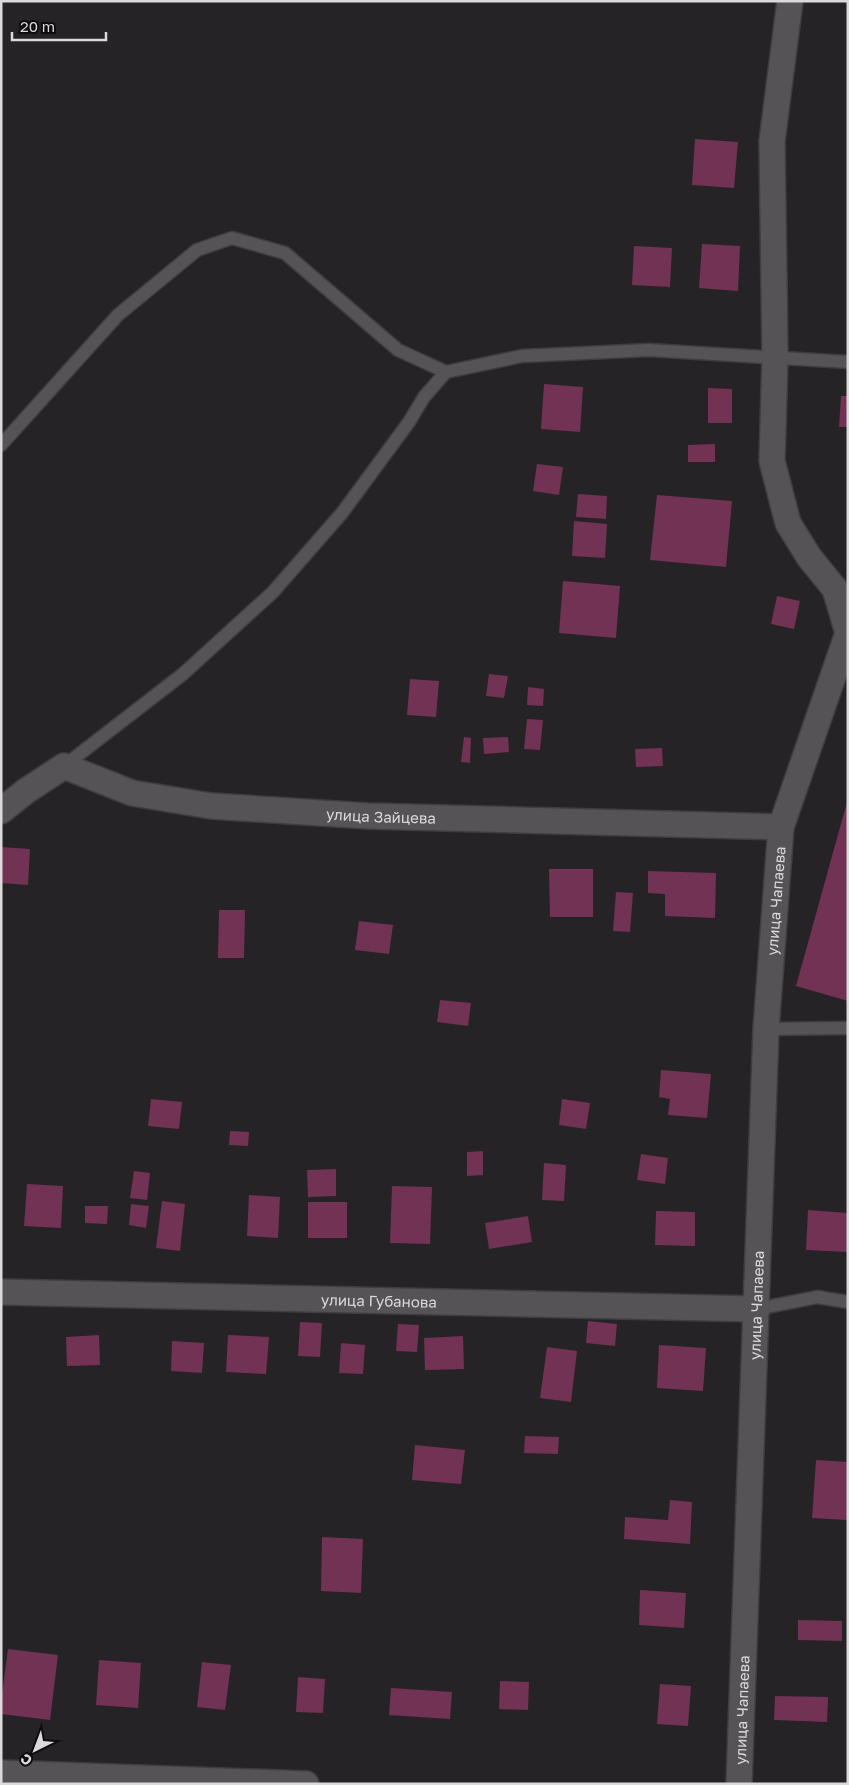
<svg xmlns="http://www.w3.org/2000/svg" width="849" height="1785" font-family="'Golos Text',sans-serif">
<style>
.building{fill:#713253}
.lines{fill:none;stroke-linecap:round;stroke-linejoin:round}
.lane-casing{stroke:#3f3d3f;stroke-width:15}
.street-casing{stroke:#3f3d3f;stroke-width:28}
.lane{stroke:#555355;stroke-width:12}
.street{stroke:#555355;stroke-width:25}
.labels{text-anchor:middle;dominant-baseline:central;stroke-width:5;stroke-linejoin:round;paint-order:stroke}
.street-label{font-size:15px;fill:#dbd9db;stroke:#0e0c0d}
</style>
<rect width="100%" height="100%" fill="#252325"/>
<g class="building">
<polygon points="695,139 738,142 734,188 692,185"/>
<polygon points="702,244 740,246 738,291 699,288"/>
<polygon points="634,246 672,248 670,287 632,285"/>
<polygon points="544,384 583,387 580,432 541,429"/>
<polygon points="708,388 732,389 732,423 708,423"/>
<polygon points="841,396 848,396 848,427 839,427"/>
<polygon points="715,444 715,462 688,462 688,445"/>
<polygon points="537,464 563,467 559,495 533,491"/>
<polygon points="578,494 607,496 606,519 576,517"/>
<polygon points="657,495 732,501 726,567 650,560"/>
<polygon points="574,521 607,524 605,558 572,556"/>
<polygon points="563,581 620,586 616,638 559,633"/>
<polygon points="777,596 800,601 794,629 771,624"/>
<polygon points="489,674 508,676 504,698 486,696"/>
<polygon points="410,679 439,681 436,717 407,715"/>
<polygon points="528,687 544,689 543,706 527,705"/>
<polygon points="527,719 543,720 540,750 524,749"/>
<polygon points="464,737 471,738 470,763 461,762"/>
<polygon points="508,737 509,752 484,754 483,738"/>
<polygon points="662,748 663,766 636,767 635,749"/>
<polygon points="847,802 848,802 848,1001 796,986"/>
<polygon points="1,847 30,849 28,885 1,883"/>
<polygon points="549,869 593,869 593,917 550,917"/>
<polygon points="648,871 716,873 715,918 665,916 665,894 648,893"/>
<polygon points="616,892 633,893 630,932 613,931"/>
<polygon points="219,910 245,910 244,958 218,958"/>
<polygon points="359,921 393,925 389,954 355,950"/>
<polygon points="440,1000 471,1003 468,1026 437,1022"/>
<polygon points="661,1070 711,1074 707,1118 668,1115 670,1099 659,1097"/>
<polygon points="151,1099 182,1102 179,1129 148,1126"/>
<polygon points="562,1099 590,1103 586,1129 559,1125"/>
<polygon points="230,1131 249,1132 248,1146 229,1145"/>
<polygon points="483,1151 483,1175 467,1176 467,1152"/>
<polygon points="641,1154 668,1158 665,1184 637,1180"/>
<polygon points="544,1163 566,1165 564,1201 542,1200"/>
<polygon points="336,1169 336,1196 308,1197 307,1170"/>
<polygon points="134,1171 150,1173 147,1200 130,1198"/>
<polygon points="27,1184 63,1186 61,1228 24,1226"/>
<polygon points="392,1186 432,1187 430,1244 390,1243"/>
<polygon points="249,1195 280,1197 278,1238 247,1236"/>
<polygon points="162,1201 185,1204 180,1251 156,1248"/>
<rect x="308" y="1202" width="39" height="36"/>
<polygon points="131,1204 149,1206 146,1228 129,1225"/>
<polygon points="85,1206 108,1206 107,1224 85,1223"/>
<polygon points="808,1210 848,1213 848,1252 806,1250"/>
<polygon points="656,1211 695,1212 695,1246 655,1245"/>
<polygon points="528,1216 532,1242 489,1249 485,1223"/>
<polygon points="588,1321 617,1324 615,1346 586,1343"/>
<polygon points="300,1322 322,1323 320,1357 298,1356"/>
<polygon points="398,1324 419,1325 417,1352 396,1351"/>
<polygon points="99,1335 100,1365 67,1366 66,1337"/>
<polygon points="228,1335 269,1337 266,1374 226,1372"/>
<polygon points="463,1336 464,1369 425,1370 424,1338"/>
<polygon points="172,1341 204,1343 202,1373 171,1371"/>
<polygon points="341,1343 365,1345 363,1374 339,1373"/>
<polygon points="659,1345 706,1348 703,1391 657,1388"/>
<polygon points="547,1347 577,1351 571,1402 540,1398"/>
<polygon points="525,1436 559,1437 558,1454 524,1453"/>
<polygon points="415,1445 465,1450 461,1484 412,1480"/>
<polygon points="816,1460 848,1462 847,1520 812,1518"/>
<polygon points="670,1500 692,1502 690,1544 624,1539 625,1517 668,1520"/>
<polygon points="322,1537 363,1539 361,1593 321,1591"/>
<polygon points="640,1590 686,1593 684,1628 639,1625"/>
<polygon points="798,1620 842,1621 842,1641 798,1640"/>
<polygon points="8,1649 58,1655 50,1720 1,1714 1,1702"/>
<polygon points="99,1660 141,1663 138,1708 96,1705"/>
<polygon points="202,1662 231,1665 225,1710 197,1707"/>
<polygon points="298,1677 325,1679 323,1713 296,1712"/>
<polygon points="500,1681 529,1682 528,1710 499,1709"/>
<polygon points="660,1684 691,1686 688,1726 657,1724"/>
<polygon points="391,1688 452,1692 450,1719 389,1715"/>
<polygon points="775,1696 828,1697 827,1722 774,1720"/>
</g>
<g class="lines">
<defs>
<g id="lane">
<polyline points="1,445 118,315 197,250 232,238 285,253 398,350 446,372"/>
<polyline points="64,766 183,674 273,592 342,513 409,422 424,397 446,372 522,356 649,350 848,362"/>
<polyline points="766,1029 848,1028"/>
<polyline points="757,1309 817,1297 848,1302"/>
</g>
<g id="street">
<path id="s1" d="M1 811 26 791 64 766 132 793 211 806 368 816 781 827"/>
<path id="s2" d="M1 1292 757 1309"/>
<polyline points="1,1773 306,1784"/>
<path id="s3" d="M739 1784 766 1029 781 827 848 633 835 589 809 557 788 523 772 461 775 357 772 141 790 1"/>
</g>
</defs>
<use href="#lane" class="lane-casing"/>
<use href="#street" class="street-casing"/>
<use href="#lane" class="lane"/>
<use href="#street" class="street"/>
</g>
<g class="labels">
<g class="street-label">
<text stroke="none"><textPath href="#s1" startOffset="401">улица Зайцева</textPath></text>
<text stroke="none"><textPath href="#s3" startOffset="884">улица Чапаева</textPath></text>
<text stroke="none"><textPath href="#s2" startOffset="378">улица Губанова</textPath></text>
<text stroke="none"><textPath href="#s3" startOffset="479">улица Чапаева</textPath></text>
<text stroke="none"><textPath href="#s3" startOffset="74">улица Чапаева</textPath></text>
</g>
</g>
<rect width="849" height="1785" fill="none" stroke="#dbd9db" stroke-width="5"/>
<g transform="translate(35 1750) rotate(222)" stroke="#0e0c0d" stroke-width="4" paint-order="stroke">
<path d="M0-4L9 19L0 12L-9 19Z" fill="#dbd9db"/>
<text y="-8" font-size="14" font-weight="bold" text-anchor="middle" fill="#dbd9db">С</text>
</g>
<path d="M12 32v8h94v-8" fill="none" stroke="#dbd9db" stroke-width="2.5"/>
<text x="20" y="32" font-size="15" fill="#dbd9db" stroke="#0e0c0d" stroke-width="4" paint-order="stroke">20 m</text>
</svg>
